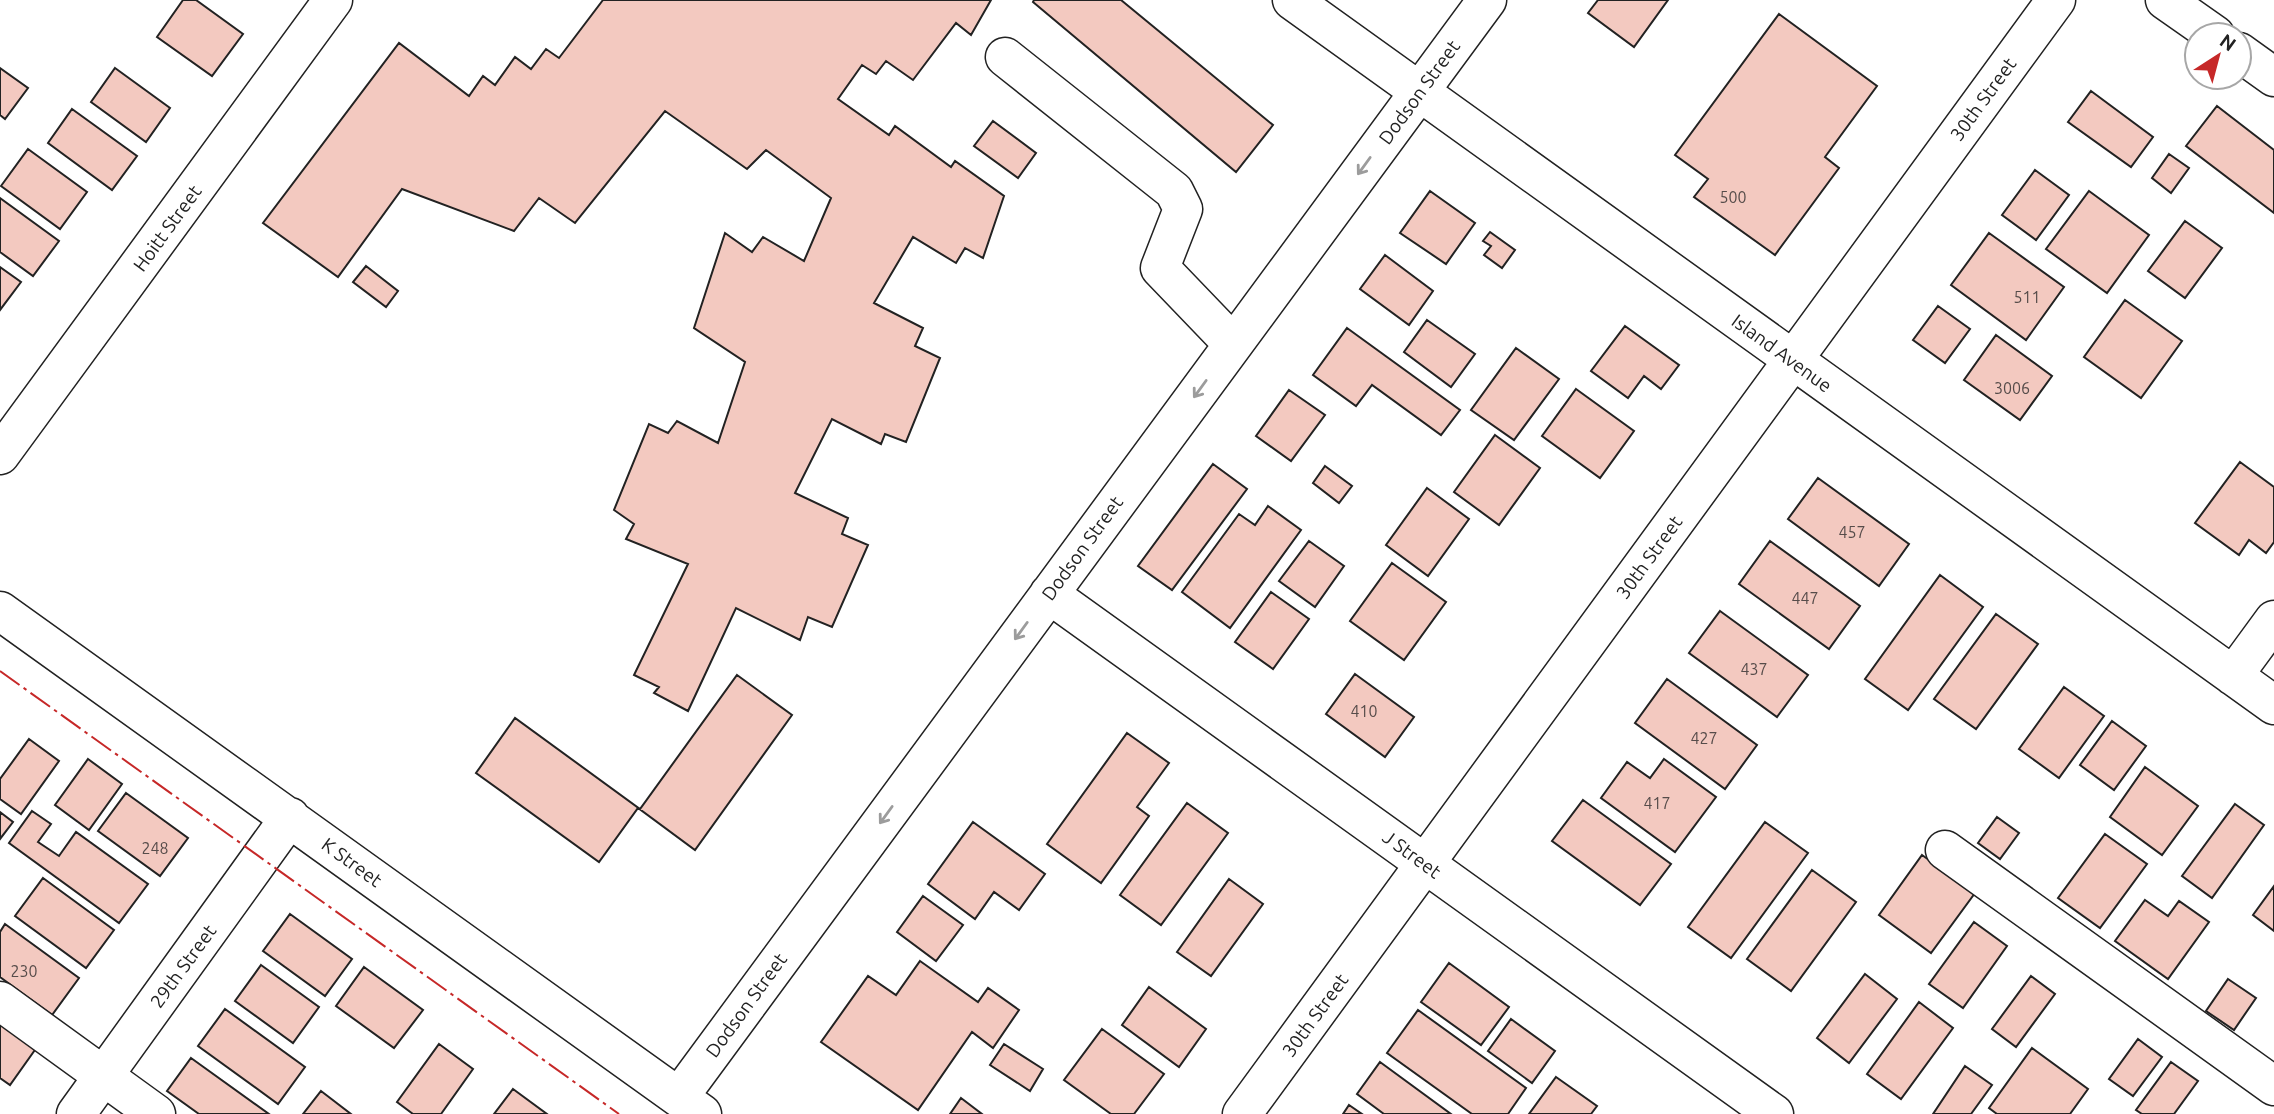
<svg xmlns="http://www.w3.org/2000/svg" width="2274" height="1114" viewBox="0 0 2274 1114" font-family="Ubuntu,sans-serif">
	<rect width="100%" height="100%" fill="#fff"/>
	<path fill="#f3c9c0" stroke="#222" stroke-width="2" d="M183,0H196L243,34L212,76L157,37Z
		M603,0H991L971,35L956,23L913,80L886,61L876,74L862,65L838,99L889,135L895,126L951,167L955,161L1004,196L983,258L965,248L956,263L913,237L874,303L923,328L915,346L940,358L906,442L885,434L881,444L832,419L795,493L848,518L842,534L868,545L832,627L808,617L800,640L736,608L688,711L654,693L659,687L634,675L688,564L626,539L634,524L614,510L649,424L668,433L677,421L718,443L745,362L694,328L725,233L752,252L763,237L804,261L831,198L766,150L747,169L665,111L575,223L539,198L514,231L402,189L338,277L263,223L399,43L469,96L483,76L495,85L515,57L531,69L546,49L559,58Z
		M1034,0H1121L1273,125L1236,172L1033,2Z
		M1598,0H1668L1634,47L1588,13Z
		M1779,14L1877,86L1825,157L1839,168L1775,255L1694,197L1708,179L1675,155Z
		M0,68L28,88L5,119L0,115Z
		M115,68L170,108L146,142L91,102Z
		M2091,91L2153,137L2131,167L2068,122Z
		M2217,106L2274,150V213L2186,146Z
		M72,109L137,156L112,190L48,143Z
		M993,121L1036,153L1018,178L974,146Z
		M28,149L87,192L60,229L1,186Z
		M2169,154L2189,168L2171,193L2152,178Z
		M2035,170L2069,195L2036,240L2002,215Z
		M1430,191L1475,223L1446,264L1400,233Z
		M2089,191L2149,235L2107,293L2046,249Z
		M0,198L59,241L33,276L0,252Z
		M2185,221L2222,248L2185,298L2148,271Z
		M1490,232L1515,250L1502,268L1484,255L1491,246L1483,241Z
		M1989,233L2064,287L2026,340L1951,285Z
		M1385,255L1433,291L1409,325L1360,289Z
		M366,266L398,291L386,307L353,282Z
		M0,267L21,282L0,310Z
		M2125,300L2182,341L2141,398L2084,357Z
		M1938,306L1970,329L1945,363L1913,340Z
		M1427,320L1475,354L1451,387L1404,352Z
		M1625,326L1679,365L1661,389L1644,376L1628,398L1591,371Z
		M1347,328L1460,410L1441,435L1372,385L1356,406L1313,375Z
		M1996,335L2052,376L2020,420L1964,380Z
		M1516,348L1559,379L1514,440L1471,410Z
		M1576,389L1634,431L1600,478L1542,436Z
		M1289,390L1325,415L1291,461L1256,436Z
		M1495,435L1540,468L1499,525L1454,492Z
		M2240,462L2274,487V542L2266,553L2249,540L2239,555L2195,523Z
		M1213,464L1247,489L1172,590L1138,566Z
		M1325,466L1352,486L1339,503L1313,483Z
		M1818,478L1909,544L1879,586L1788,519Z
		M1427,488L1469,519L1428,576L1386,545Z
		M1268,506L1301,530L1230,628L1182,592L1239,514L1255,525Z
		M1309,541L1344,566L1315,607L1279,581Z
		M1770,541L1860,606L1829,649L1739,584Z
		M1392,563L1446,602L1404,660L1350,621Z
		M1940,575L1983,607L1908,710L1865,679Z
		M1271,592L1309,619L1273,669L1235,642Z
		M1720,611L1808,675L1777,717L1689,653Z
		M1996,614L2038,644L1976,729L1934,699Z
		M1355,674L1414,717L1385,757L1326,714Z
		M737,675L792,715L695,850L638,808L599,862L476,773L515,718L640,809Z
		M1667,679L1757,745L1725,789L1635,723Z
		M2064,687L2104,716L2059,778L2019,749Z
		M2112,721L2146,746L2114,790L2080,765Z
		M1127,733L1169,763L1137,807L1149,816L1101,883L1047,844Z
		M29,739L59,761L21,814L0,799V779Z
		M88,759L122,784L89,830L55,805Z
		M1664,759L1716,797L1675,852L1601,798L1627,762L1650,778Z
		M2145,767L2198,806L2162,855L2110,817Z
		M126,793L188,838L160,876L98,831Z
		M1583,800L1671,864L1640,905L1552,841Z
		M1187,803L1228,833L1161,925L1120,895Z
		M2235,804L2264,825L2212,898L2182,876Z
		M32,811L51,824L38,842L59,856L76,832L148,884L119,923L9,843Z
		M0,812L13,822L0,839Z
		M1997,817L2019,833L2000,859L1978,843Z
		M973,822L1045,874L1019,910L994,892L975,919L928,884Z
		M1765,822L1808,853L1731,958L1688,927Z
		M2105,834L2147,864L2100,928L2058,898Z
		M1922,855L1975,893L1931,953L1879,915Z
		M1812,870L1856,902L1791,991L1747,959Z
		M43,878L114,930L86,968L15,916Z
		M1229,879L1263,904L1211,976L1177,952Z
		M2274,886V931L2253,915Z
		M923,896L963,925L936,961L897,932Z
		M2145,900L2168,916L2179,901L2209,922L2168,979L2115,941Z
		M290,914L352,959L325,996L263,951Z
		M1974,922L2007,946L1963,1008L1929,984Z
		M5,924L79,978L52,1015L0,977V932Z
		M920,961L978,1002L988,988L1019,1010L993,1048L972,1032L918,1110L821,1042L868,976L896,995Z
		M1449,963L1509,1007L1481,1045L1421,1002Z
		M261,965L319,1007L293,1043L235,1001Z
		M364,967L423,1010L394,1048L336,1006Z
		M1865,974L1897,999L1849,1063L1817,1038Z
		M2031,976L2055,994L2016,1047L1992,1029Z
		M2228,979L2256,998L2234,1030L2206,1011Z
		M1149,987L1206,1029L1179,1067L1122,1025Z
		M1919,1002L1953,1028L1901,1099L1867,1074Z
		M225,1009L305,1067L278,1104L198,1046Z
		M1418,1010L1526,1088L1508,1114H1472L1387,1053Z
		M1511,1019L1555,1051L1532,1083L1488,1051Z
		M0,1020L37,1047L10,1085L0,1078Z
		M1102,1029L1164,1074L1134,1114H1111L1064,1080Z
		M2138,1039L2162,1057L2133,1096L2109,1079Z
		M439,1044L473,1069L441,1114H413L397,1102Z
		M1004,1044L1043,1069L1030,1091L990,1065Z
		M2032,1048L2088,1089L2070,1114H1997L1989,1108Z
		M191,1058L269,1114H199L167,1091Z
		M1380,1062L1451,1114H1384L1357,1094Z
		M2171,1062L2198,1081L2174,1114H2142L2136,1110Z
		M1965,1066L1992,1085L1971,1114H1933Z
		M1556,1077L1597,1106L1591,1114H1529Z
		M513,1089L547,1114H494Z
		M321,1091L351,1114H303Z
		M961,1098L982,1114H950Z
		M1349,1105L1362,1114H1343Z"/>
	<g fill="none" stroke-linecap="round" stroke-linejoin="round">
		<g stroke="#222" stroke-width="41">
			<path id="minor" d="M1292,0L2274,705
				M2165,0L2215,35
				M2239,52L2274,77
				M1005,57L1174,191L1183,209L1160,268L1233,344
				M0,455L333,0
				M1049,594L1774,1114
				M0,611L702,1114
				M2233,676L2274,620
				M1945,850L2274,1086
				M0,1001L156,1114
				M679,1097L1487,0
				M76,1114L290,817
				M1242,1114L2056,0"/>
		</g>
		<use href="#minor" stroke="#fff" stroke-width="38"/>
		<path stroke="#c62828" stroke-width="2" stroke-dasharray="24 5 3.5 5" stroke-linecap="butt" d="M0,671L619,1114"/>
	</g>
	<defs><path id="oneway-shaft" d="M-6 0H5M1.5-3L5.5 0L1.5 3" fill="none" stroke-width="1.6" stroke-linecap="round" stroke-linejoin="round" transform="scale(1.75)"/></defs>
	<g stroke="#9c9c9c">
		<use href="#oneway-shaft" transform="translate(1364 166) rotate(126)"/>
		<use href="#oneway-shaft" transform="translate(1200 389) rotate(126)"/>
		<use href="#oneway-shaft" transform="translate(1021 631) rotate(126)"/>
		<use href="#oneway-shaft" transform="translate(886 815) rotate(126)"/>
	</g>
	<g text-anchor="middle" stroke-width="5" stroke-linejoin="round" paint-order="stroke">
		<g font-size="16" fill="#564c4a">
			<text x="1733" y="203">500</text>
			<text x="2027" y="303">511</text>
			<text x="2012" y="394">3006</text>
			<text x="1852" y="538">457</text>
			<text x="1805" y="604">447</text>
			<text x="1754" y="675">437</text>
			<text x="1364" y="717">410</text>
			<text x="1704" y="744">427</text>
			<text x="1657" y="809">417</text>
			<text x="155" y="854">248</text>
			<text x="24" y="977">230</text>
		</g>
		<g font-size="19" fill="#222" stroke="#fff">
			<text transform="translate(1419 92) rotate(-54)" y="7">Dodson Street</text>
			<text transform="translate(1983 99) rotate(-54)" y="7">30th Street</text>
			<text transform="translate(167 228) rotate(-54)" y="7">Hoitt Street</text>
			<text transform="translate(1782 353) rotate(36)" y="7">Island Avenue</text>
			<text transform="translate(1082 548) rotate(-54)" y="7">Dodson Street</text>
			<text transform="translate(1649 557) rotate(-54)" y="7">30th Street</text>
			<text transform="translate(1412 854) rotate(36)" y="7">J Street</text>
			<text transform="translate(352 862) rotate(36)" y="7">K Street</text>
			<text transform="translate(183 966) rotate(-54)" y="7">29th Street</text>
			<text transform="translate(746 1005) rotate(-54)" y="7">Dodson Street</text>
			<text transform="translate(1315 1015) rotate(-54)" y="7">30th Street</text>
		</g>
	</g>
	<g transform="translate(2218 56) rotate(36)"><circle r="33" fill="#ffffff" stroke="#a7a7a7" stroke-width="2"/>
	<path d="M0-5L12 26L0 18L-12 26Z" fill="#c62828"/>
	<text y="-10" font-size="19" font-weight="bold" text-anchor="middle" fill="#222222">N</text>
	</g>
</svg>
